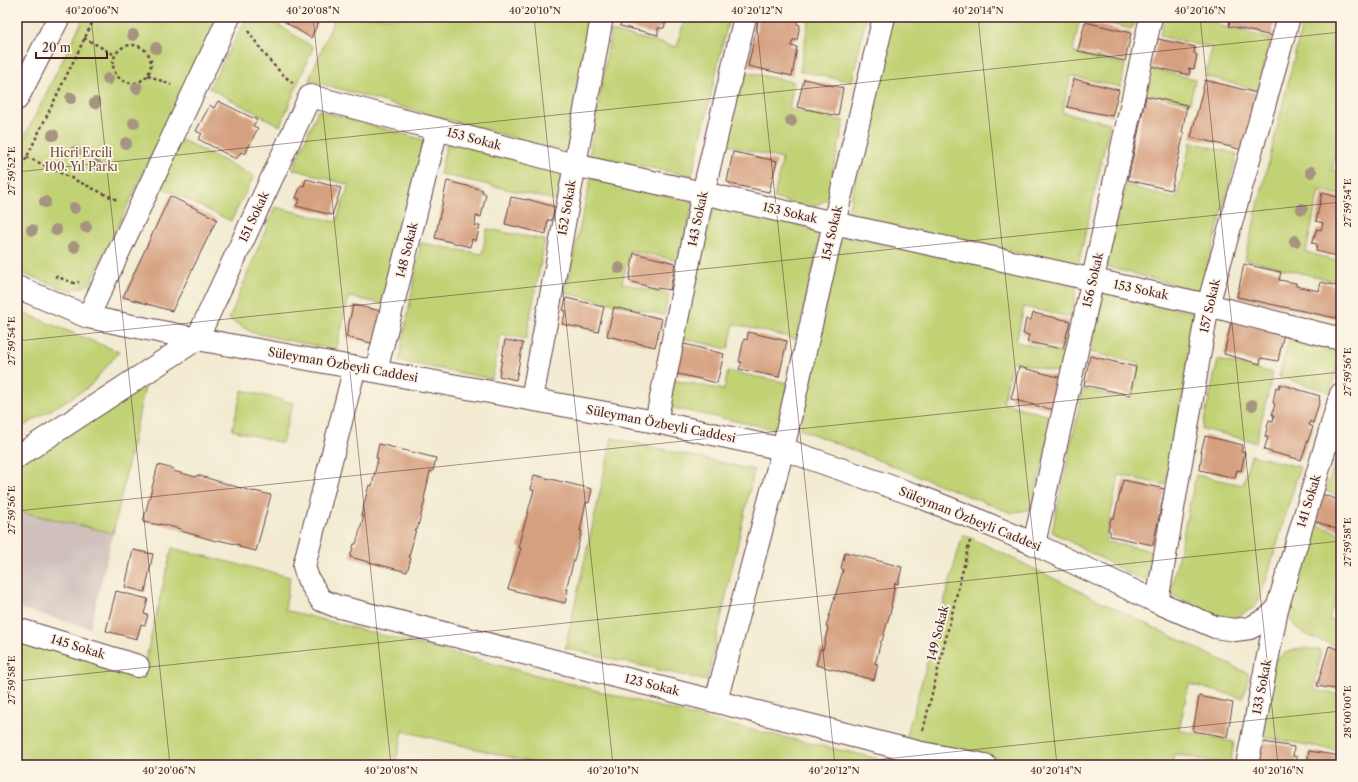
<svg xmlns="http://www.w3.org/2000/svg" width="1358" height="782" viewBox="0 0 1358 782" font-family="'Libre Caslon Text',serif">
	<rect width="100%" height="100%" fill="#fcf5e5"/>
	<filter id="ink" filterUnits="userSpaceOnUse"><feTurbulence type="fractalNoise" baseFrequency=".025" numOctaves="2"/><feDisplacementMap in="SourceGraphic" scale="8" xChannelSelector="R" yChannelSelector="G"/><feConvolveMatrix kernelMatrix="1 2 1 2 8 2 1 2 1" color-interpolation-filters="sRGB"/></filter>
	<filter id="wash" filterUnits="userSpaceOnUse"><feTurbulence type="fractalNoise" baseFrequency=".012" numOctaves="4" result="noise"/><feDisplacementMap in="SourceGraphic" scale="16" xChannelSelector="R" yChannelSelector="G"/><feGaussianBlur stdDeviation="0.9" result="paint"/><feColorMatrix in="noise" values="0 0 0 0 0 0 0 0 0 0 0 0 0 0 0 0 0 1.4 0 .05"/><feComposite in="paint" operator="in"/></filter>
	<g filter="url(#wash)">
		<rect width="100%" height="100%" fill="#f2ebd2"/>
		<path fill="#cfc0bb" d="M17,511L113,533L90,628L17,608Z"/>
		<path fill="#c1d274" stroke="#867850" d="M84,17H218L90,284L70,291L17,271V152Z
			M247,17H266L313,47L280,126L209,88Z
			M335,17H594L567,152L433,116L309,80Z
			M685,17H729L692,176L589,156L611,31L677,47Z
			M809,17H866L852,82L800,71Z
			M892,17H1080L1073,52L1125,64L1121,87L1071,76L1062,112L1110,123L1078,266L847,216Z
			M1081,17H1136L1132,29Z
			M1164,17H1219L1217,25L1271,39L1258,90L1205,76L1212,48L1160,36Z
			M1304,17H1341V133L1332,170L1341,173V195L1319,190L1306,252L1341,262V283L1245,259Z
			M1150,68L1195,79L1190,103L1144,93Z
			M740,71L794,82L789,109L844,121L827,200L809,208L774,198L782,159L727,145Z
			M318,110L424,140L384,304L349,297L336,350L253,333L229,319L275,207L336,222L349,185L293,169Z
			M182,140L254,176L231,221L159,186Z
			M1191,142L1237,154L1201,292L1105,266L1126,185L1176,199Z
			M447,143L566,170L559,201L440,174Z
			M591,178L693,202L680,261L630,250L622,283L669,294L664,315L565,293Z
			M714,205L822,231L796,339L734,324L728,349L681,338Z
			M487,229L545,240L526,339L501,334L492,379L399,361L421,243L482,254Z
			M841,236L1077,284L1071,317L1024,307L1016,342L1064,353L1060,373L1012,361L1003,403L1054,417L1031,509L1011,513L800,429Z
			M1103,292L1199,314L1165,485L1119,475L1105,541L1153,551L1147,580L1138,578L1052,532L1083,389L1131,399L1140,364L1090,352Z
			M17,310L119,352L89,387L17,430Z
			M1290,336L1341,350L1330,392L1279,377Z
			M1218,360L1273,373L1256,442L1202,429Z
			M728,371L788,383L779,430L668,407L674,380L724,390Z
			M148,373L113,533L17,511V464Z
			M242,390L293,403L282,443L232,430Z
			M612,438L754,470L707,681L565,648Z
			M1341,448V497L1325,491Z
			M1251,455L1300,467L1265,584L1255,607L1229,621L1170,594L1196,475L1243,485Z
			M1315,524L1341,534V580L1329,619L1341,623V647C1324,641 1300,637 1291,620C1289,617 1289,613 1289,610Z
			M963,534L1249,674L1243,698L1189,684L1179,730L1234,742L1230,765L1174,754L1172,765H1025L906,738Z
			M172,548L290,577L285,610L726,724L906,765H542L403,731L395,765H17V636L142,674Z
			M1302,648L1321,650L1314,690L1341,695V751L1257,736L1275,660L1287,652Z"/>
		<g id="blocks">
			<path fill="#d5a080" d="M277,17H321L311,38Z
				M622,17H667L664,28H658V35L620,26Z
				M759,17L798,18L797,24L800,25L797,40H793L791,46L797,47L792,76L748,66Z
				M1226,17H1275L1272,36L1229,26L1230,19Z
				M1085,22L1131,33L1125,61L1078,51Z
				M1158,39L1195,47L1194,53L1197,55L1194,69L1189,68L1188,69H1190L1189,75L1151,66Z
				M804,79L843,88L838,116L797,107Z
				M1074,79L1119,90L1112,116L1067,107Z
				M1205,80L1257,93L1243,150L1191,137Z
				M1146,96L1187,105L1182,133H1184L1171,190L1128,180Z
				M218,101L257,120L253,126L258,128L245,154L241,152L236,159L198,139L202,134L196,131L210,105L214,108Z
				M733,152L777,161L769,192L730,184L731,183L727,182Z
				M306,179L341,188L332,215L296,206L300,199L296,198L301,185L304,186Z
				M447,181L483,190L482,192L486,194L481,217L476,216L475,226H480L476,241L472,239L470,247L435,238Z
				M1322,193L1341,198V257L1316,251L1317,244L1312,243L1317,229L1321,230L1323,223L1316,221Z
				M170,196L217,219L172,311L123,297Z
				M511,197L527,200V199L555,207L551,221L548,219L546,234L505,224Z
				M634,253L675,263L670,290L657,288V289L629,281Z
				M1244,264L1281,272L1279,280L1296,283V286L1319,291L1321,282L1341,287V314L1336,318L1237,297Z
				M566,298L604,307L598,332L562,324L566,311L563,310Z
				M353,305L382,311L375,344L346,337Z
				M614,307L662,319L655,347L607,336Z
				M1033,313L1070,321L1063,349L1027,342L1029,335L1023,334L1026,319L1031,320Z
				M1231,322L1284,333L1278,361L1261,358L1260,364L1224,354Z
				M748,332L787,341L779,377L739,369L742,362H739L744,339L747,340Z
				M505,340L523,343L516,380L499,376Z
				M680,343L724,354L717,383L674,373Z
				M1090,356L1136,367L1130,395L1084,385Z
				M1019,367L1062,378L1054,410L1011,399Z
				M1280,384L1320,396L1319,399L1320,400L1313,423L1310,421L1309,425L1313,427L1301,460L1264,450L1268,437H1265L1269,420L1273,421L1274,415H1272L1275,404L1273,403L1276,387L1279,388Z
				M1205,436L1243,445L1241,452H1245L1241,471L1237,470L1235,478L1200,470L1202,451L1201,452Z
				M379,444L436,458L433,471H430L424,499L425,500L417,530L416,529L409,557L411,558L407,572L350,557L354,544H356L364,516H361L369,485L372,486L378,458H376Z
				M158,465L174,469L173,471L196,477L197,475L254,492V491L271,495L256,551L239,547L240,545L218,540L216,541L181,531V529L160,524V525L143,522Z
				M534,475L592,489L589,503L586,502L580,531H582L566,589H568L565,603L508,589L521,548L518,547L534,490H531Z
				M1123,480L1165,489L1153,545L1110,536V531L1108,530L1111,518H1114Z
				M1322,494L1341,501V531L1312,520Z
				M133,550L153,554L145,592L125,587Z
				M845,552L902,567L898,584L895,583L891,606H892L882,641H881L875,664H878L874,680L816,665L820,649L823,650L828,627H826L843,570L841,568Z
				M116,591L148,599L144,614L148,615L145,625L141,624L137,639L106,631Z
				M1329,646L1341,650V690L1317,686Z
				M1199,696L1233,703L1227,737L1193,731Z
				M1257,741L1294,747L1293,756L1297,757L1296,765H1253Z
				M1309,751L1341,756V765H1307Z
				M1187,761L1205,764V765H1187Z"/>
		</g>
	</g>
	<g filter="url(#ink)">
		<use href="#blocks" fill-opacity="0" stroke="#633e44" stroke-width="1"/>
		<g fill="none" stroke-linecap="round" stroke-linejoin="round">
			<g stroke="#633e44" stroke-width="24">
				<path id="minor" d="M17,99L59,17
					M17,287L88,317L197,339L656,422L783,449L918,496L976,519L1034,544L1157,602L1215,627L1235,630L1250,628L1268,618L1277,609
					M88,317L229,17
					M355,367L304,566L308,579L321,600L336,606L917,752L985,765
					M376,371L437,129
					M532,399L602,17
					M656,422L703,193L745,17
					M17,457L197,339L310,96L574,165L703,193L834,223L1208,305L1341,339
					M1034,544L1151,17
					M1157,602L1208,305L1289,17
					M17,629L138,666
					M716,701L783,449L834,223L884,17
					M1247,765L1277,609L1341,394"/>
			</g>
			<path stroke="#633e44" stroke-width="2.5" stroke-dasharray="3 3" stroke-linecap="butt" d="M248,31C261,49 274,69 293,83
				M84,38L115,55
				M113 64a19 19 0 1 1 38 0a19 19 0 1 1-38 0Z
				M148,75L171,85
				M27,157L117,200
				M17,177L95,17
				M17,261L22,263
				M55,276L74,283L79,282
				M923,730L970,541"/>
			<use href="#minor" stroke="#fff" stroke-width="22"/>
		</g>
		<g fill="#a69480">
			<circle cx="133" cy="35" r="6"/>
			<circle cx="156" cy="48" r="6"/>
			<circle cx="108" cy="79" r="6"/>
			<circle cx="137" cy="88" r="6"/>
			<circle cx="71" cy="98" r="6"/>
			<circle cx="95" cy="103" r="6"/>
			<circle cx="791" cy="121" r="6"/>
			<circle cx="134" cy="123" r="6"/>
			<circle cx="53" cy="135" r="6"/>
			<circle cx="126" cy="143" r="6"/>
			<circle cx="75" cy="152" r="6"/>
			<circle cx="96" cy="165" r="6"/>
			<circle cx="1311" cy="172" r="6"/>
			<circle cx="45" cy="202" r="6"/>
			<circle cx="74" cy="208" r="6"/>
			<circle cx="1302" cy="209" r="6"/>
			<circle cx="86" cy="227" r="6"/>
			<circle cx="32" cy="230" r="6"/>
			<circle cx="56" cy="230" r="6"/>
			<circle cx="1295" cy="241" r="6"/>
			<circle cx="74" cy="247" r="6"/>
			<circle cx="619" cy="268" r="6"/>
			<circle cx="1252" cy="405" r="6"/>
		</g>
	</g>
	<path fill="none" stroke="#4a1f2b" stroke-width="1" stroke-opacity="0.45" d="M91,17L170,765M313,17L391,765M534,17L613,765M756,17L835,765M978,17L1057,765M1200,17L1278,765M17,172L1341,32M17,341L1341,202M17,511L1341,372M17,681L1341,541M828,765L1341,711"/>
	<g text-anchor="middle" stroke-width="3.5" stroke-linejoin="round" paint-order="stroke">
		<g font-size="12" fill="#4a1f2b" stroke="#fcf5e5">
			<text transform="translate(474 139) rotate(15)" y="4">153 Sokak</text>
			<text transform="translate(567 208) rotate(-80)" y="4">152 Sokak</text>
			<text transform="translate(790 213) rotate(13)" y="4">153 Sokak</text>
			<text transform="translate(254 217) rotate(-65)" y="4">151 Sokak</text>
			<text transform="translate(698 219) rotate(-78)" y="4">143 Sokak</text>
			<text transform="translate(832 233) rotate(-77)" y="4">154 Sokak</text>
			<text transform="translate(407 250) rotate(-76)" y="4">148 Sokak</text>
			<text transform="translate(1093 280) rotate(-77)" y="4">156 Sokak</text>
			<text transform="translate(1141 290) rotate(12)" y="4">153 Sokak</text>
			<text transform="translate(1210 306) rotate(-77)" y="4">157 Sokak</text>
			<text transform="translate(343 365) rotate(10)" y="4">Süleyman Özbeyli Caddesi</text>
			<text transform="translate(661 424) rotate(11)" y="4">Süleyman Özbeyli Caddesi</text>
			<text transform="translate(1309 501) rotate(-73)" y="4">141 Sokak</text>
			<text transform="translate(970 519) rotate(22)" y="4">Süleyman Özbeyli Caddesi</text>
			<text transform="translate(938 633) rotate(-76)" y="4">149 Sokak</text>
			<text transform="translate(78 647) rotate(17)" y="4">145 Sokak</text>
			<text transform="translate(652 685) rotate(14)" y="4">123 Sokak</text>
			<text transform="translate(1262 687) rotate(-79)" y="4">133 Sokak</text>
		</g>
		<g font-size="12" fill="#684c3d" stroke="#fcf5e5">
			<text x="81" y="157">Hicri Ercili<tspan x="81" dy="14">100. Yıl Parkı</tspan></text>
		</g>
	</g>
	<rect width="1358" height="782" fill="none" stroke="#fcf5e5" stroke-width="44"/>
	<path d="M36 52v6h71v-6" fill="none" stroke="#4a1f2b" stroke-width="2"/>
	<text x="42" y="52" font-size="12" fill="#4a1f2b" stroke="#fcf5e5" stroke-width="3" paint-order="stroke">20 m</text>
	<rect x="22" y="22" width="1314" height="738" fill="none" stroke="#4a1f2b" stroke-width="1.5"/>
	<g font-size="10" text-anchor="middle" fill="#4a1f2b">
		<text x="92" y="14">40°20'06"N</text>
		<text x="313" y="14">40°20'08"N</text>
		<text x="535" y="14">40°20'10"N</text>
		<text x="757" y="14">40°20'12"N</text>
		<text x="978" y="14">40°20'14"N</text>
		<text x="1200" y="14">40°20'16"N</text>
		<text transform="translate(11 171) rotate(-90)" y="4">27°59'52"E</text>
		<text transform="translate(1347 203) rotate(-90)" y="4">27°59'54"E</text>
		<text transform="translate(11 341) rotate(-90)" y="4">27°59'54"E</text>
		<text transform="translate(1347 372) rotate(-90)" y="4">27°59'56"E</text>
		<text transform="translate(11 510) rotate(-90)" y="4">27°59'56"E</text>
		<text transform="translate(1347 542) rotate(-90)" y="4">27°59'58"E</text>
		<text transform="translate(11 680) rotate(-90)" y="4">27°59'58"E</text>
		<text transform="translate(1347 712) rotate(-90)" y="4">28°00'00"E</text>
		<text x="169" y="774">40°20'06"N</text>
		<text x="391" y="774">40°20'08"N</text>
		<text x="613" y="774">40°20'10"N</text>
		<text x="834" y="774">40°20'12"N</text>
		<text x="1056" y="774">40°20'14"N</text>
		<text x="1278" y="774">40°20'16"N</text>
	</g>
</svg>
